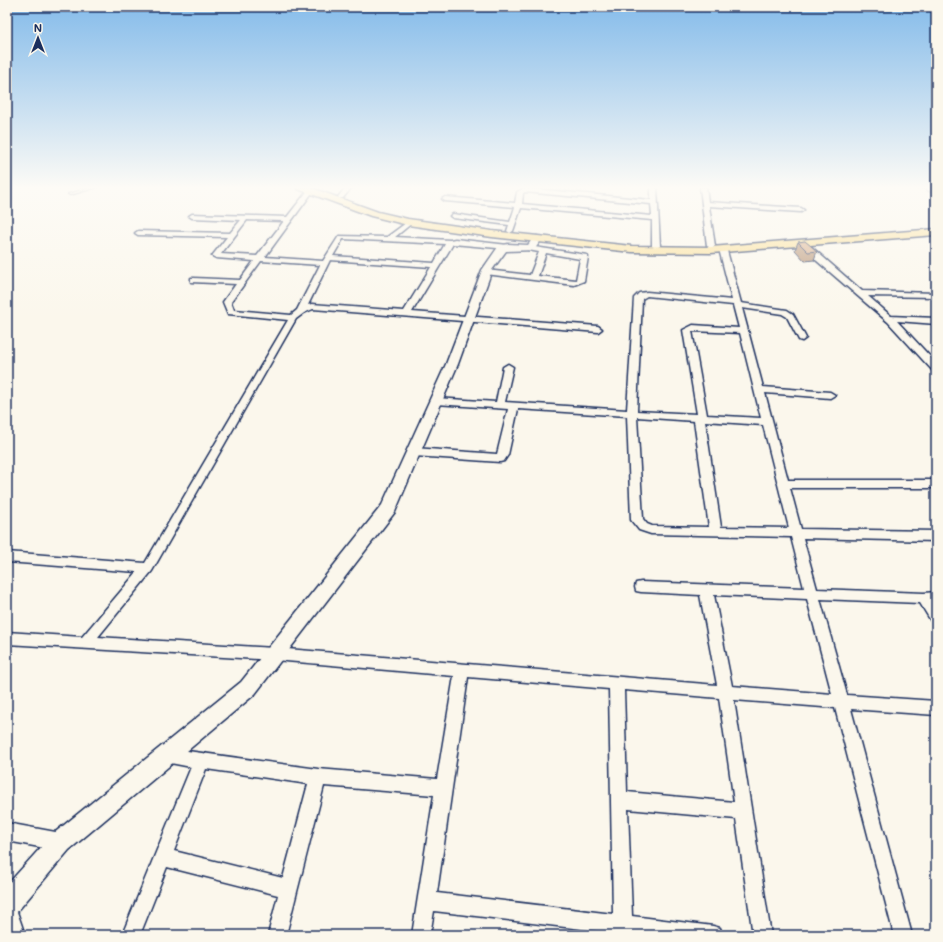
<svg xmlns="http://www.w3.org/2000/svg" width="943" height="942" viewBox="0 0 943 942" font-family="Mali,sans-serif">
	<rect width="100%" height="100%" fill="#fbf7ec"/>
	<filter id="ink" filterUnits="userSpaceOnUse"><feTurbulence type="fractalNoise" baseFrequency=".025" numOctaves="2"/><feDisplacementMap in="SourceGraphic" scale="8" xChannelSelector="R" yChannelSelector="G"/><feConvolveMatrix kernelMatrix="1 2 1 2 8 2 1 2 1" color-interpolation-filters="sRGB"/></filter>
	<g filter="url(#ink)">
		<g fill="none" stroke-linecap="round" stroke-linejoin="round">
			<g stroke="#1b2f5e" stroke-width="2.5">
				<path id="lane" d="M94,187H98L70,195L68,194Z"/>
			</g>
			<g stroke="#1b2f5e" stroke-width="3">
				<path id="street" d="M346,187H352L343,198H339L338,197Z
					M651,187H657L660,246L656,248L652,246V220L521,208L513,231L510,233L507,231L509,225L453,218L450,216L453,214L510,222L515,207L445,201L442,199L445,197L515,203L517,192L524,188L651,200ZM525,192L651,204L652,216L522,204L523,193Z
					M700,187H706L708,202L801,208L804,210L801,212L709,206L715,246L711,248L707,246Z
					M309,189L314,190L265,257L323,261L339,236L387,237L410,220L413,222L412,223L395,237L450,240L455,239L508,245L512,247L508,249L453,244L412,312L598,326L602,329L598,332L313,309L304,313L296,319L152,571L98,637L275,648L717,685L700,595L641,592L636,591L635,587L636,583L641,582L804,588L791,537L651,534L639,530L631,520L627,416L518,409L508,455L504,461L500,462L414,456L410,455L409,452L410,449L414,448L497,454L508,409L436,404L431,401L436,398L496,402L503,367L508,364L513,367L505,402L627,410L634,298L639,293L647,292L732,300L719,249L723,247H726L741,303L787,310L793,314L806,338L802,341L799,340L787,317L782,314L742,308L763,387L830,392L835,395L830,398L765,393L788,480H936V488H790L801,529L936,531V541L803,538L817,589L924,593L936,592V602L934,603L936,606V623L931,621L920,603L820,599L847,695L936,701V715L851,709L912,935H894L835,708L734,700L771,935H753L736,819L628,809L632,916L713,926L720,928L722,935L623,934L434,911L430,935H412L434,795L324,786L286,935H268L278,895L167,867L140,935H122L191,767L160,761L158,756L160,751L166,748L318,769L437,779L454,676L275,660L7,644V632L82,637L137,572L7,562V552L145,563L288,320L228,314L223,302L236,284L191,282V278H194L240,280L254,261L216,258L212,256L227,237L138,235L135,233L138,231L230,233L241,220L192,218L189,216L192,214L287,217ZM247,220L284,221L257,256L221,254ZM343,239L445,244L434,263L333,256ZM330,260L431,267L404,311L312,304L308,305ZM261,261L320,265L297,310L291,315L234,310L231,302ZM647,296L733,305L739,328L693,325L683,330L697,414L637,411L642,299ZM692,331L740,333L761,418L707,415ZM637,417L694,421L709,527L652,526L647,524L643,519ZM705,421L763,425L789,528L721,527ZM714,595L807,599L832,694L732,686ZM468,677L609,689L613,914L437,893ZM624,690L719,698L734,802L627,792ZM206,769L308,784L283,878L174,851Z
					M802,244H808L862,291L936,293V297L868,296L891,316L936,318V324L897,321L936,363V372L933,371L888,322L802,248Z
					M528,246L587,255L588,257L584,281L574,285L486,274L482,272L486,270L530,275L539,252L528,250ZM546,253L580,259L576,280L538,276Z
					M7,823L61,833L67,836L70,842L67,848L61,851L7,841Z
					M7,897L13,900L25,935H7Z"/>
			</g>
			<g stroke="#1b2f5e" stroke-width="3">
				<path id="secondary" d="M923,187H932L936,189V195Z
					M537,236L542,239L534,250L506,251L492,270L458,364L395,512L255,694L69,850L16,913L7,916V885L53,834L241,682L382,505L446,364L482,270L498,247L508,244L528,245L534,237Z"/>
			</g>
			<g stroke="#1b2f5e" stroke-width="3">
				<path id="primary" d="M297,187H309L378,212L408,219L492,231L632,246L711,247L936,229V235L711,253L632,252L492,237L408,225L371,216L298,189Z"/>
			</g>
			<use href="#lane" fill="#fbf7ec" fill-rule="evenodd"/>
			<use href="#street" fill="#fbf7ec" fill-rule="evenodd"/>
			<use href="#secondary" fill="#fbf7ec" fill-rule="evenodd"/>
			<use href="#primary" fill="#fadf96" fill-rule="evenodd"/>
		</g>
		<path fill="#b69273" stroke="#1b2f5e" d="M798,242L817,251L814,260L805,261L795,250Z"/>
		<path fill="#d4aa86" stroke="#1b2f5e" d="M805,241L817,251L808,252L798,242Z"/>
	</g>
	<linearGradient id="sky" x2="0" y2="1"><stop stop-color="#84bbea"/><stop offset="0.59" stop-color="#fdfbf6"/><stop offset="1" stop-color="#fdfbf6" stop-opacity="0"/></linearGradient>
	<rect width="943" height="318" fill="url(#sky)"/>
	<rect width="943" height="942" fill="none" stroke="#fbf7ec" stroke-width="24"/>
	<rect x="12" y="12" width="919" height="918" fill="none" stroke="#1b2f5e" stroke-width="1.5" filter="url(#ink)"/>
	<g transform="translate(38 38)" stroke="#fbf7ec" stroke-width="3" paint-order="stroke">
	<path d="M0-3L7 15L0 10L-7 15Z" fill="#1b2f5e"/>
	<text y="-6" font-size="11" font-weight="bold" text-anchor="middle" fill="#1b2f5e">N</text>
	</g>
</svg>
